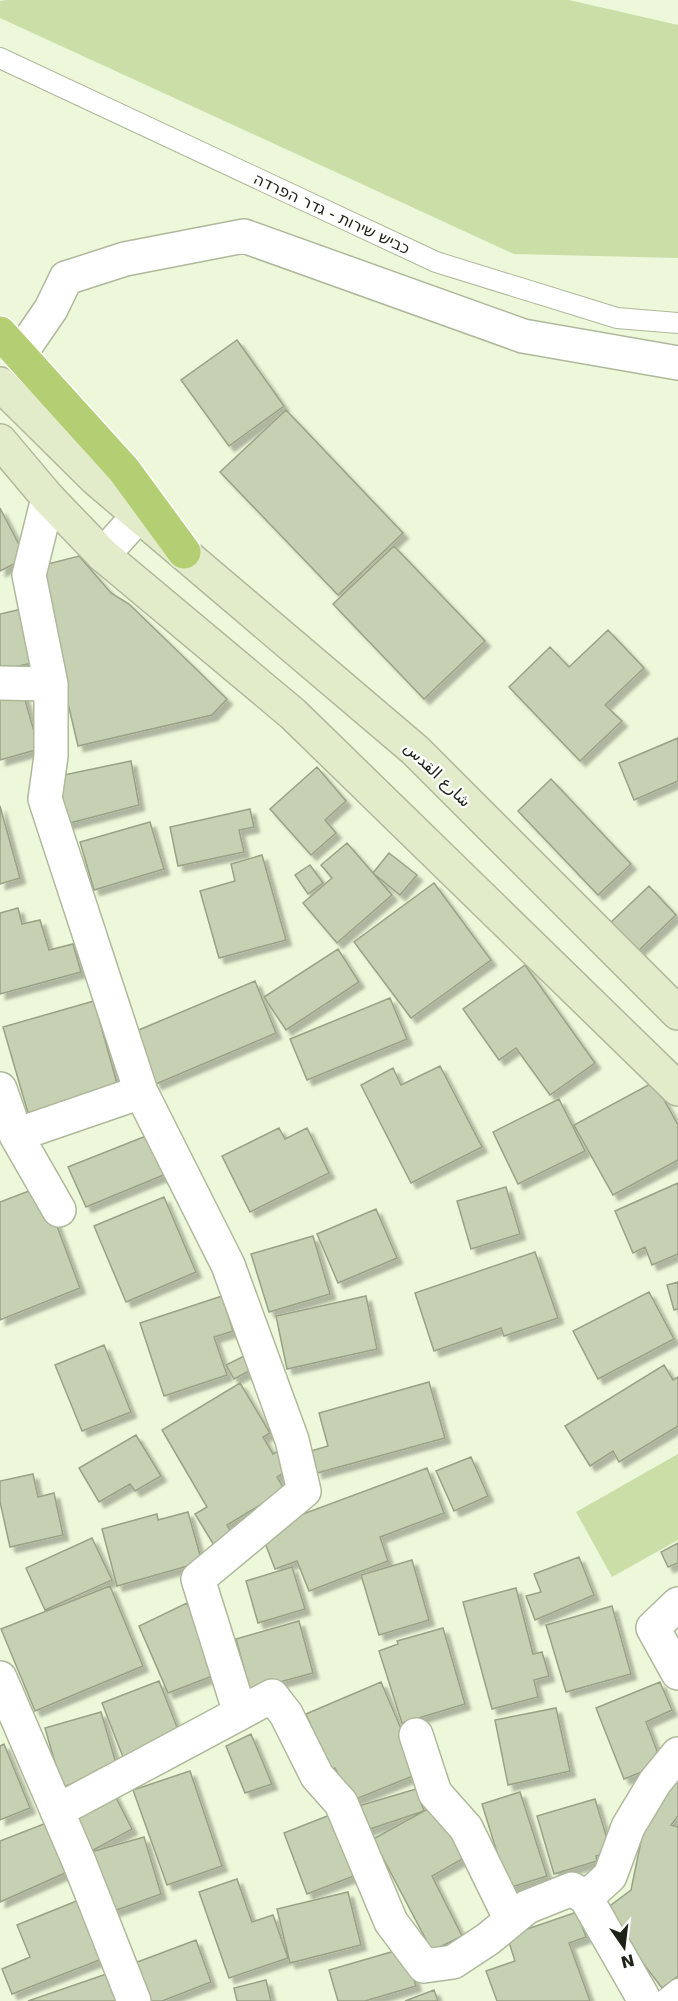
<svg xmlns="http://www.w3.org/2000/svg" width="678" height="2001" viewBox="0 0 678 2001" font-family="'DejaVu Sans','Noto Naskh Arabic','Noto Sans Hebrew',sans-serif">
	<defs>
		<filter id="shadow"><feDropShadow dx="5.5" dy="5.5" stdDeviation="1.5" flood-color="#0004"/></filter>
	</defs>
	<rect width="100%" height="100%" fill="#edf8da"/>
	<path fill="#ccdea7" d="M6,0H569L678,25V258L514,254L0,18V1Z
		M678,1454V1540L612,1577L576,1512Z"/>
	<path fill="#c6d0b3" stroke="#99a286" stroke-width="1.5" filter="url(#shadow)" d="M237,340L284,406L229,446L181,380Z
		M286,410L403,533L338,595L220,472Z
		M0,508L26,558L0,571Z
		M394,546L485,641L424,699L333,604Z
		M79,556L111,593L129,604L227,699L212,715L78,746L36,567Z
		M26,608L37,662L0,670V614Z
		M608,630L644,668L605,705L622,721L580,761L509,687L550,647L569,667Z
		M21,686L39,749L0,760V692Z
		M678,738V781L634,800L619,763Z
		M131,761L139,805L66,824L54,777Z
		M317,767L346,801L325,820L336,833L311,855L270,809Z
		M551,779L631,864L598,895L518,811Z
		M0,806L20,878L0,884Z
		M250,809L254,827L239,830L244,852L178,866L170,827Z
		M150,822L164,869L94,890L80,842Z
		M347,843L392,895L337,943L303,903L332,878L321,865Z
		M389,853L417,875L400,895L373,873Z
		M262,855L286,940L219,958L200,891L235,881L231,864Z
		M310,865L323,883L308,894L295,875Z
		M434,883L491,960L411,1018L354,942Z
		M649,886L676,915L636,953L609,924Z
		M18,908L22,924L40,920L49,950L73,944L81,972L0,994V913Z
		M338,949L359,982L286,1030L264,997Z
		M525,965L595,1063L550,1095L516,1048L499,1060L463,1009Z
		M255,981L276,1033L156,1084L134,1032Z
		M390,998L407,1039L307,1080L290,1039Z
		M94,1001L118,1087L28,1113L3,1027Z
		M440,1066L482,1147L411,1183L361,1085L393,1068L401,1085Z
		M654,1082L678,1125V1160L613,1195L574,1125Z
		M559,1099L585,1151L518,1184L493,1132Z
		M279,1128L285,1139L307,1128L329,1173L250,1212L222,1156Z
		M151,1134L166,1174L86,1207L68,1167Z
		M678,1183V1254L652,1265L645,1247L633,1253L615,1211Z
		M42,1186L80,1288L0,1320V1202Z
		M506,1187L520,1234L471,1249L457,1201Z
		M164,1197L196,1272L126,1302L94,1226Z
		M376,1209L397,1258L338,1283L317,1234Z
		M313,1236L330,1294L269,1312L251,1254Z
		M535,1252L558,1318L504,1336L501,1328L434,1351L415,1293Z
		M678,1282V1309L674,1310L667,1285Z
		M649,1292L674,1339L598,1379L573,1331Z
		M222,1296L233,1331L214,1337L227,1375L164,1396L140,1323Z
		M366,1296L377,1349L287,1369L276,1316Z
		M104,1345L131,1412L82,1431L55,1365Z
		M250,1353L257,1367L234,1379L226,1365Z
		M664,1365L673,1380L678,1377V1426L619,1462L613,1451L590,1466L565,1426Z
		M429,1382L445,1438L317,1473L311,1451L328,1446L319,1413Z
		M240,1383L270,1433L263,1437L273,1454L283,1448L294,1467L277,1477L285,1490L227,1525L236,1540L217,1550L195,1514L207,1507L162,1430Z
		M136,1435L161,1476L135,1491L130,1484L99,1502L79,1468Z
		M471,1457L488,1496L454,1511L436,1471Z
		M427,1468L444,1513L380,1537L388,1561L309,1591L297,1561L275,1569L260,1530Z
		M33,1474L38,1497L54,1493L63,1535L10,1547L0,1502V1481Z
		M188,1512L202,1562L117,1586L102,1529L157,1514L158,1520Z
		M92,1538L112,1580L45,1610L26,1568Z
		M678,1543V1563L668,1567L661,1552Z
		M579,1557L594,1595L535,1620L526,1596L541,1592L534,1574Z
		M412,1560L429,1620L379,1635L361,1575Z
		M292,1567L305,1609L258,1623L246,1581Z
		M110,1586L143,1666L35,1711L1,1629Z
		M516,1588L533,1654L542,1652L549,1676L534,1680L538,1697L492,1709L463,1602Z
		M187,1603L201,1636L223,1672L168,1693L139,1626Z
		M612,1606L631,1674L566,1692L546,1625Z
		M299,1621L313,1673L250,1690L236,1639Z
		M443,1628L465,1704L402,1723L379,1651L398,1644L397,1641Z
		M159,1681L182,1740L125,1762L102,1703Z
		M381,1682L420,1773L351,1801L335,1768L331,1772L306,1714Z
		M660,1682L672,1710L646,1722L662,1764L624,1779L596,1708Z
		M556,1708L570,1771L508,1785L495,1720Z
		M101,1712L118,1770L62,1787L45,1728Z
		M251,1734L272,1784L245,1793L226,1746Z
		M4,1744L30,1808L0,1820V1746Z
		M678,1767V1816L671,1825L678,1827V1976L662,1988L603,1911L631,1890L649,1802Z
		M190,1771L222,1866L167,1885L133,1790Z
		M416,1789L424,1811L364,1831L355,1807Z
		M112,1790L132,1829L86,1854L66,1815Z
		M520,1792L547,1876L508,1888L482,1804Z
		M595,1799L611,1852L596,1856L597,1861L554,1874L537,1816Z
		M435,1805L464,1858L432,1876L462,1936L432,1951L373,1839Z
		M340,1811L364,1872L307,1894L284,1833Z
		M54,1820L74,1869L0,1902V1841Z
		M144,1837L161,1894L111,1912L91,1852Z
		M237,1879L252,1922L273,1915L288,1958L229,1978L199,1892Z
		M348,1892L361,1945L290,1963L277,1909Z
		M79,1900L102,1959L12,1994L2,1969L30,1957L17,1925Z
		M577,1912L586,1937L569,1943L590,2001H497L486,1971L515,1961L507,1936Z
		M196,1940L211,1982L162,2001H146L132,1964Z
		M405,1948L416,1986L365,2001H338L329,1970Z
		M118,1970L127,2001H28Z
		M266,1980L271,2001H237L234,1988Z
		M434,1990L438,2001H405Z"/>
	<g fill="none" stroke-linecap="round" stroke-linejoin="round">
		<g stroke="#aeb89b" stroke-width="22">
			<path id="service" d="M0,58L436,262L617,318L678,323
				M663,2001L678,1989"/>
		</g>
		<g stroke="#aeb89b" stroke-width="36">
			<path id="minor" d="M20,354L51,309L66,278L125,259L244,236L523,336L678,363
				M48,498L29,575L51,684V756L45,799L141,1092L228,1265L292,1440L304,1491L198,1579L240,1713
				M103,555L139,515
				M0,683L51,684
				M0,1089L16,1135L59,1210
				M16,1135L141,1092
				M678,1604L653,1628L678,1673
				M0,1678L80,1864L134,2001
				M416,1735L435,1793L466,1828L511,1920
				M57,1811L272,1696L286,1714L317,1776L341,1803L391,1922L424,1966L453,1962L488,1939L527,1907L572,1889L586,1898
				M645,2001L586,1898L610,1876L628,1827L655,1782L678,1754"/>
		</g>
		<g stroke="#aeb89b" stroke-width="36">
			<path id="secondary" d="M0,384L96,479L415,750L678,1013
				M0,441L48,498L103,555L293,714L678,1089"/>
		</g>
		<g stroke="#fff" stroke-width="36">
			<path id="trunk" d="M0,333L124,470L184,552"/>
		</g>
		<use href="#service" stroke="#fff" stroke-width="20"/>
		<use href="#minor" stroke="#fff" stroke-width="33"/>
		<use href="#secondary" stroke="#e3ecca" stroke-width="33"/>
		<use href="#trunk" stroke="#b4ce73" stroke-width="33"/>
	</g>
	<g text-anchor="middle" stroke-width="4.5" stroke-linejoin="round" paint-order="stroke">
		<g font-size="16" fill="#1d2116" stroke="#fff">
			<text transform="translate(332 213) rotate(25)" y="6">כביש שירות - גדר הפרדה</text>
			<text transform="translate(438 774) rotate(44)" y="6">شارع القدس</text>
		</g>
	</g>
	<g transform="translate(624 1947) rotate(166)" stroke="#ffffff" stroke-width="4.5" paint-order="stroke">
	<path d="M0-4.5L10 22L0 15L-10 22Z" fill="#1d2116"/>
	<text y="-9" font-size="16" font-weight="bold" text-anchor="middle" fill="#1d2116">N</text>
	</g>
</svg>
